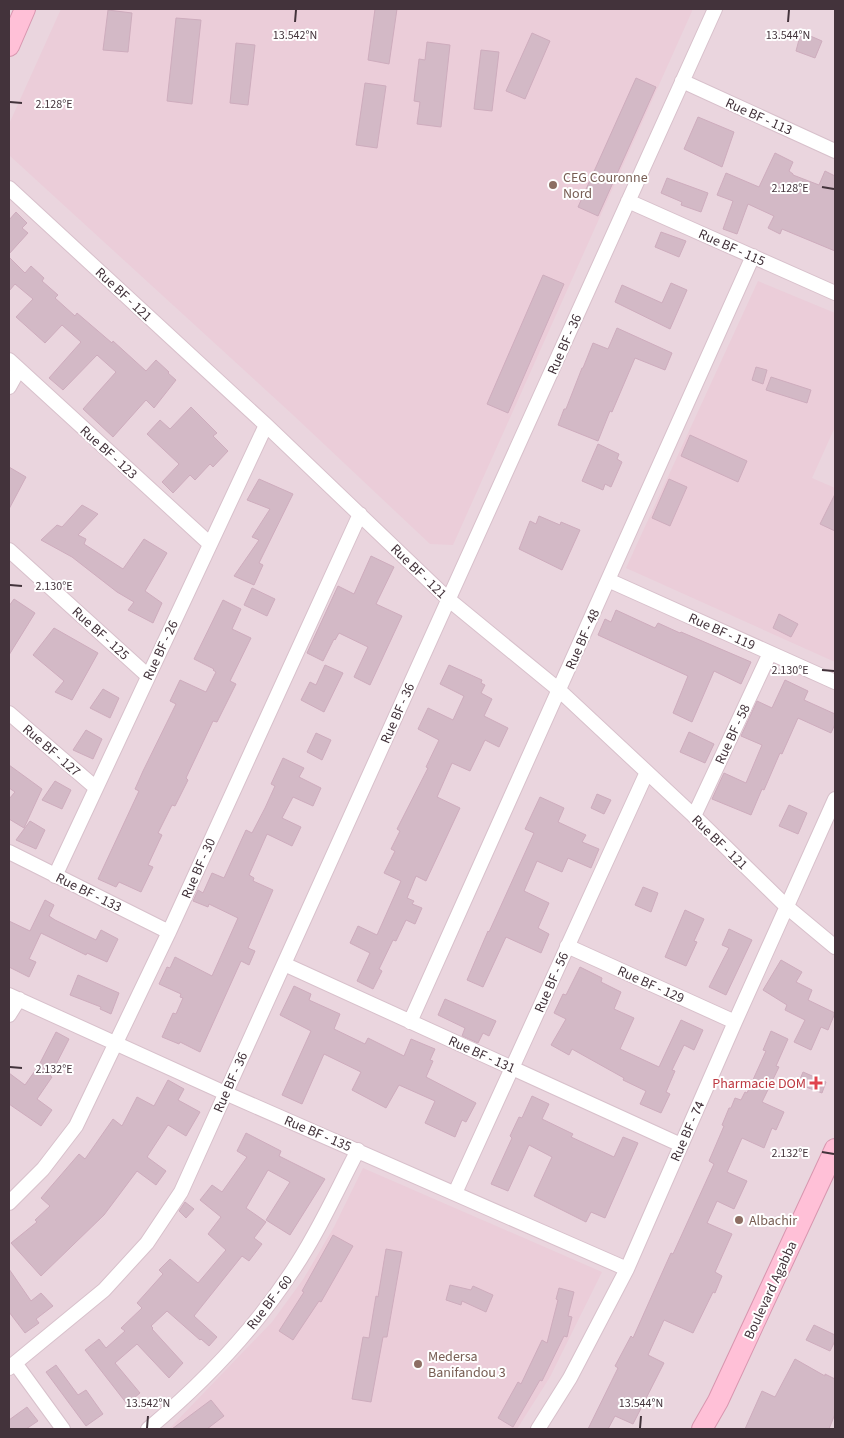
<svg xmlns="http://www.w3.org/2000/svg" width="844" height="1438" viewBox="0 0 844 1438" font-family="'Source Sans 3',sans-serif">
	<rect width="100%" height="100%" fill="#f2e3e9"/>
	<path fill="#ead5de" d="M9,9H835V1429H9Z"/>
	<path fill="#ebcdd9" d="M61,9H693L453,545L430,544L292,414L9,155V124Z
		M758,281L835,313V427L812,478L835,488V662L626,568Z
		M363,1168L602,1272L550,1377L517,1429H169L272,1322L304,1278L334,1227Z"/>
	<path fill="#d3b9c6" stroke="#ceacbd" d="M375,9H397L389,64L368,60Z
		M108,10L132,13L128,52L103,50Z
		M176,18L201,20L192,104L167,101Z
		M801,32L822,41L815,58L796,51Z
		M532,33L550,41L525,99L506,91Z
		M427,42L450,45L441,127L417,124L420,102L414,101L419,59L425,60Z
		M236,43L255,45L248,105L230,103Z
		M481,50L499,52L492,111L474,109Z
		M636,78L656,87L598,216L578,207Z
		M365,83L386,86L377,148L356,145Z
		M698,117L734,132L722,167L684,149Z
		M775,153L793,162L789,171L793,174V175L819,185L825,171L835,176V251L782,229L780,234L768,228L774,216L748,204L737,234L723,229L733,201L717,195L726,173L759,187Z
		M667,178L708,193L701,212L681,205L682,202L661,193Z
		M16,212L27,223L22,228L28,233L9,254V220Z
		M661,232L686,241L679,257L655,247Z
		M9,257L25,273L31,266L44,278L42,281L58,295L55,298L75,316L77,313L112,343L113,341L146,371L156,360L169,372L168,373L176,380L154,408L146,400L113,437L83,409L116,372L97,355L63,390L49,378L81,342L62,325L45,343L16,317L33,299L15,284L9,291Z
		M543,275L564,284L508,413L487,404Z
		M671,283L687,290L670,329L615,302L622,285L662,303Z
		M617,328L672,353L665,370L635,358L612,412L610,411L598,441L558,425L564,409H566L582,368H583L593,343L608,349Z
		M756,367L767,370L763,384L752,380Z
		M771,377L811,390L807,403L766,390Z
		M191,407L217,433L213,436L228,451L213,467L210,464L195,480L190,475L173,493L162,482L179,464L147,434L160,420L170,429Z
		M690,435L747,461L738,482L681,456Z
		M598,444L619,454L617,459L622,462L611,487L605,484L603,490L582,481Z
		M9,467L26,477L9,509Z
		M259,479L293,494L259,563L263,565L254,585L234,576L259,540L252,537L270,509L247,500Z
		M669,479L687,487L670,526L652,518Z
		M835,494V531L820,524Z
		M82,505L98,514L78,535L86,539L84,544L123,569L144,539L167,553L145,591L162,603L153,623L128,610L134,602L117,592L72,557L41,540L57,525L62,527Z
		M539,516L560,525L561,522L580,530L562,570L519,549L530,521L536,524Z
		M371,556L394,567L376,604L402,616L370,685L354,677L368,647L339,633L335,640L334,639L323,661L307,653L338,586L354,594Z
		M252,588L275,599L267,616L244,605Z
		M14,599L35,613L9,655V606Z
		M223,600L241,609L232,629L251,638L230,681L236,684L217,722L213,721L186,778L188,780L175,806L172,805L158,833L162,835L148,865L153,867L141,892L119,882L116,887L98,879L139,791L135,789L143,771L176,704L170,701L180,680L206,692L216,672L213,670L214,669L194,659Z
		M616,610L655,628L658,623L680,633L681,632L751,662L741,684L714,671L692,722L673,713L688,676L598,635L605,619L611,622Z
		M779,614L798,624L791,637L773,628Z
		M54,628L98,653L72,700L55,692L64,681L33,655Z
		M325,665L343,673L324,712L301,700L310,682L316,685Z
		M449,665L482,680L481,683L485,685L481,693L492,699L484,716L508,728L499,747L485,740L470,771L452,763L437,797L460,808L426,881L416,876L407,898L414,901L412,904L422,908L415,924L406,920L396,941L393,940L379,969L382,971L373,989L357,981L370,953L350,943L358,926L377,935L401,881L384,873L395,851L391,849L400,831L397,829L428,768L426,767L439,740L418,729L428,708L453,720L464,696L440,684Z
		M785,680L808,691L804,700L835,714V724L831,733L798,718L782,754L780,753L764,790L762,789L751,815L712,799L724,773L746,783L762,745L741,736L757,701L772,708Z
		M103,689L119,698L110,718L90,708Z
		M86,730L102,739L93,759L73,750Z
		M689,732L714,744L705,763L680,752Z
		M316,733L331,740L322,760L307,752Z
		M283,758L304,768L299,777L321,788L313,806L293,797L282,818L301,827L292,846L267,834L249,875L254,878L253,881L273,890L248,948L255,951L249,965L241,961L200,1052L180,1042L179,1044L162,1037L173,1013L176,1014L183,998L180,997L181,994L159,984L167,967L170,968L175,957L212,976L238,918L209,904L208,907L193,901L198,890L203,893L212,873L224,878L246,830L252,833L265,808L275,786L271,784Z
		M9,765L42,789L24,828L9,819V799L15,792L9,788Z
		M55,781L71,790L62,809L42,800Z
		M597,794L611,800L604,814L591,808Z
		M540,797L564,808L558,822L586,835L582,842L599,849L591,868L568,858L562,872L537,861L524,891L549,903L538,928L549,934L541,953L506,937L483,987L467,980L488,931L489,932L534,833L525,829Z
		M789,805L807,813L798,834L779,826Z
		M30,821L45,830L36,849L16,840Z
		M643,887L658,893L651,912L635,905Z
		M45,900L54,905L49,916L55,920L96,940L101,930L118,939L107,962L87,953L86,955L41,933L29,959L36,962L29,977L9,967V921L30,931Z
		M685,910L704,919L694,941L697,942L686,966L665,957Z
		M729,929L752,940L726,995L709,987L729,948L722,945Z
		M781,960L802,972L796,982L812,990L808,1000L835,1013L828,1030L821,1027L811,1050L794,1042L805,1020L785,1010L787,1005L763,990Z
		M580,967L602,978L601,982L621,992L614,1009L634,1018L620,1049L659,1067L681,1020L703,1030L694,1050L684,1045L672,1070L675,1071L666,1092L670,1094L661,1113L640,1104L646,1091L623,1080L624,1078L572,1049L569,1055L551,1045L566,1019L554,1013L563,994L566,995Z
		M78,975L119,993L111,1014L100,1009L101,1007L70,995Z
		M294,986L311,994L309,1000L340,1014L334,1029L365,1044L368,1038L404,1056L411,1039L435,1049L430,1060L433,1061L426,1077L476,1103L466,1122L462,1120L455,1137L425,1123L435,1101L399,1085L386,1108L352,1090L361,1072L324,1054L302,1104L282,1095L311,1031L280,1015Z
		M445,999L496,1021L489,1036L483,1033L478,1043L462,1036L465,1028L438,1015Z
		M771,1031L788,1039L776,1066L779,1067L762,1102L784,1112L776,1130L772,1128L764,1148L742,1138L727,1172L747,1181L734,1209L717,1201L707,1223L732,1234L715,1272L722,1276L715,1293L713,1292L693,1333L664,1320L648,1355L664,1363L633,1424L615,1416L608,1429H588L618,1368L615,1366L631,1336L633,1338L662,1273L671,1253L673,1254L714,1164L709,1161L724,1126L722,1125L729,1108H731L735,1098L741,1100L745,1092L747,1093L766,1051L763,1050Z
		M56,1032L69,1039L50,1076L52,1077L37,1099L52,1110L41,1126L9,1104V1073L25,1085L39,1065Z
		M803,1072L826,1082L822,1093L798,1084Z
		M168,1080L184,1089L178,1100L200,1112L186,1136L168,1125L147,1157L166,1171L156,1185L137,1171L104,1215L41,1276L11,1243L37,1222L35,1220L50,1206L41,1198L79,1154L85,1159L113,1119L122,1126L137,1097L154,1106Z
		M532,1096L549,1104L542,1119L573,1134L571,1137L614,1157L623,1137L638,1143L605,1218L591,1212L586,1222L534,1196L552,1157L529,1145L508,1191L491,1184L512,1138L510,1136L519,1117L522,1118Z
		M246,1133L281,1151L279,1156L325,1179L290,1235L266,1220L290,1182L268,1170L246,1208L266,1222L254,1238L262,1244L249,1261L242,1256L194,1316L217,1337L209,1346L201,1339L200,1340L167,1311L151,1326L153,1328L152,1329L183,1363L169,1378L137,1344L115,1363L140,1393L127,1404L85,1350L99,1339L106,1348L125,1331L121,1328L142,1308L137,1303L163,1274L159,1270L170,1259L198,1283L226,1250L208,1234L221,1217L200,1200L212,1185L222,1192L247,1157L237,1151Z
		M185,1202L194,1209L186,1218L179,1211Z
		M333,1235L353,1246L321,1302L319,1301L293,1340L279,1331L304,1292L302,1291Z
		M386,1249L402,1252L387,1337H383L371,1402L352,1399L363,1337L369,1338L376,1296L378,1297Z
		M9,1269L31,1301L41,1293L53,1306L36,1319L39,1323L25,1333L9,1312Z
		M450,1285L471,1290L473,1286L493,1295L486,1312L462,1301L461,1305L446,1300Z
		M559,1288L574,1292L568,1316L572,1317L567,1337L564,1336L542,1381L540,1380L513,1427L498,1418L518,1382L521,1384L542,1340L547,1343L558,1300L556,1299Z
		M814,1325L835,1335V1341L830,1351L806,1340Z
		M795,1359L825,1376V1374L835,1379V1414L829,1429H745L762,1391L775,1397Z
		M56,1365L78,1395L86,1390L103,1414L86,1426L46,1372Z
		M211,1400L224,1416L207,1429H172Z
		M27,1407L38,1421L26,1429H9V1420Z"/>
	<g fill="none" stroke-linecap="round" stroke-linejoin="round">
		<g stroke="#d8c0cb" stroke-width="16">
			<path id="street" d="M682,81L835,151
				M9,188L266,425L448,599L559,690L694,816L787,907L835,947
				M628,201L835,293
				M9,360L210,544
				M9,387L19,369
				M9,550L148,676
				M608,580L835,682
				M9,713L96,788
				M694,816L770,653
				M9,852L169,932
				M55,876L266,425
				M567,946L735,1022
				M284,964L681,1145
				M9,995L225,1093L627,1269
				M9,1015L19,999
				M410,1022L753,256
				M455,1193L647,772
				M9,1203L43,1169L76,1126L169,932L360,514
				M15,1363L63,1429
				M9,1368L104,1290L147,1243L181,1192L715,9
				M148,1429C203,1383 254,1330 293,1270C318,1233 337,1190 358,1150
				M538,1429L570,1378L627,1269L735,1022L835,799"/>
		</g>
		<g stroke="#d896af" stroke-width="22">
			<path id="secondary" d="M9,46L25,9
				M702,1429L718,1401L835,1149"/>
		</g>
		<use href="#street" stroke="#fff" stroke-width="14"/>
		<use href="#secondary" stroke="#ffc0d7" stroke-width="20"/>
	</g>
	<path fill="none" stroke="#43333b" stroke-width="2" d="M295,22L296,10M788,22L789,10M10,102L22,103M822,187L834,189M10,585L22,586M822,670L834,671M10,1067L22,1068M822,1152L834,1154M147,1428L148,1416M640,1428L641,1416"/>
	<g fill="#8d6e63" stroke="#fff" stroke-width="2">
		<circle cx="553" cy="185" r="5"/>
		<circle cx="739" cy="1220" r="5"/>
		<circle cx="418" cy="1364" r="5"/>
	</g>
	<path fill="#e0444e" stroke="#fff" stroke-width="2" d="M813.5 1075.5h5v5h5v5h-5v5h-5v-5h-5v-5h5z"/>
	<g text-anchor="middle" stroke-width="4" stroke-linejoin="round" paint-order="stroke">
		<g font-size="14" fill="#43333b" stroke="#fff">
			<text transform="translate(759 116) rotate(24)" y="5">Rue BF - 113</text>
			<text transform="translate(732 247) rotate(24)" y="5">Rue BF - 115</text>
			<text transform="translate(124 294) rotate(43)" y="5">Rue BF - 121</text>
			<text transform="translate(564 344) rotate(-66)" y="5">Rue BF - 36</text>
			<text transform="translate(109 452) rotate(42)" y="5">Rue BF - 123</text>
			<text transform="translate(419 571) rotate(44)" y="5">Rue BF - 121</text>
			<text transform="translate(722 631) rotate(24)" y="5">Rue BF - 119</text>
			<text transform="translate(101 633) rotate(42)" y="5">Rue BF - 125</text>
			<text transform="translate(582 639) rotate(-66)" y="5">Rue BF - 48</text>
			<text transform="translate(160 650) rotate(-65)" y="5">Rue BF - 26</text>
			<text transform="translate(397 713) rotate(-66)" y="5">Rue BF - 36</text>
			<text transform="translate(732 734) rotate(-65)" y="5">Rue BF - 58</text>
			<text transform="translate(52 750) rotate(41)" y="5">Rue BF - 127</text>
			<text transform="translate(720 842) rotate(44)" y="5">Rue BF - 121</text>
			<text transform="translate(198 868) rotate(-66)" y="5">Rue BF - 30</text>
			<text transform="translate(89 892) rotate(26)" y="5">Rue BF - 133</text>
			<text transform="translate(551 982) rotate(-66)" y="5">Rue BF - 56</text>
			<text transform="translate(651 984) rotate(24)" y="5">Rue BF - 129</text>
			<text transform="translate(482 1054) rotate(24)" y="5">Rue BF - 131</text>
			<text transform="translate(230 1082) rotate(-66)" y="5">Rue BF - 36</text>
			<text transform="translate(687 1131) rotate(-66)" y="5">Rue BF - 74</text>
			<text transform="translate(318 1133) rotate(23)" y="5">Rue BF - 135</text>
			<text transform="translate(770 1290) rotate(-65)" y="5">Boulevard Agabba</text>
			<text transform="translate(269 1302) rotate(-52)" y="5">Rue BF - 60</text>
		</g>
		<g font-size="14" fill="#785e54" stroke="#fff" text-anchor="start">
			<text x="563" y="182">CEG Couronne<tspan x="563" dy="16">Nord</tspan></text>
			<text x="749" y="1225">Albachir</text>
			<text x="428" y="1361">Medersa<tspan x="428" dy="16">Banifandou 3</tspan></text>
		</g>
		<g font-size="14" fill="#be3a42" stroke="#fff" text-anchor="end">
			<text x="806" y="1088">Pharmacie DOM</text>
		</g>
	</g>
	<g font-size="12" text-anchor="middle" fill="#43333b" stroke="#fff" stroke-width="4" stroke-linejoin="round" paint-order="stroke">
		<text x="295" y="39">13.542°N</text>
		<text x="788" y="39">13.544°N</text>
		<text x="54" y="108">2.128°E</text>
		<text x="790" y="192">2.128°E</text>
		<text x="54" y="590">2.130°E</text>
		<text x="790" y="674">2.130°E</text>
		<text x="54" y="1073">2.132°E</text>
		<text x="790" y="1157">2.132°E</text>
		<text x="148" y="1407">13.542°N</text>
		<text x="641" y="1407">13.544°N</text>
	</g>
	<rect width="844" height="1438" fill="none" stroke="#43333b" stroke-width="20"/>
</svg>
